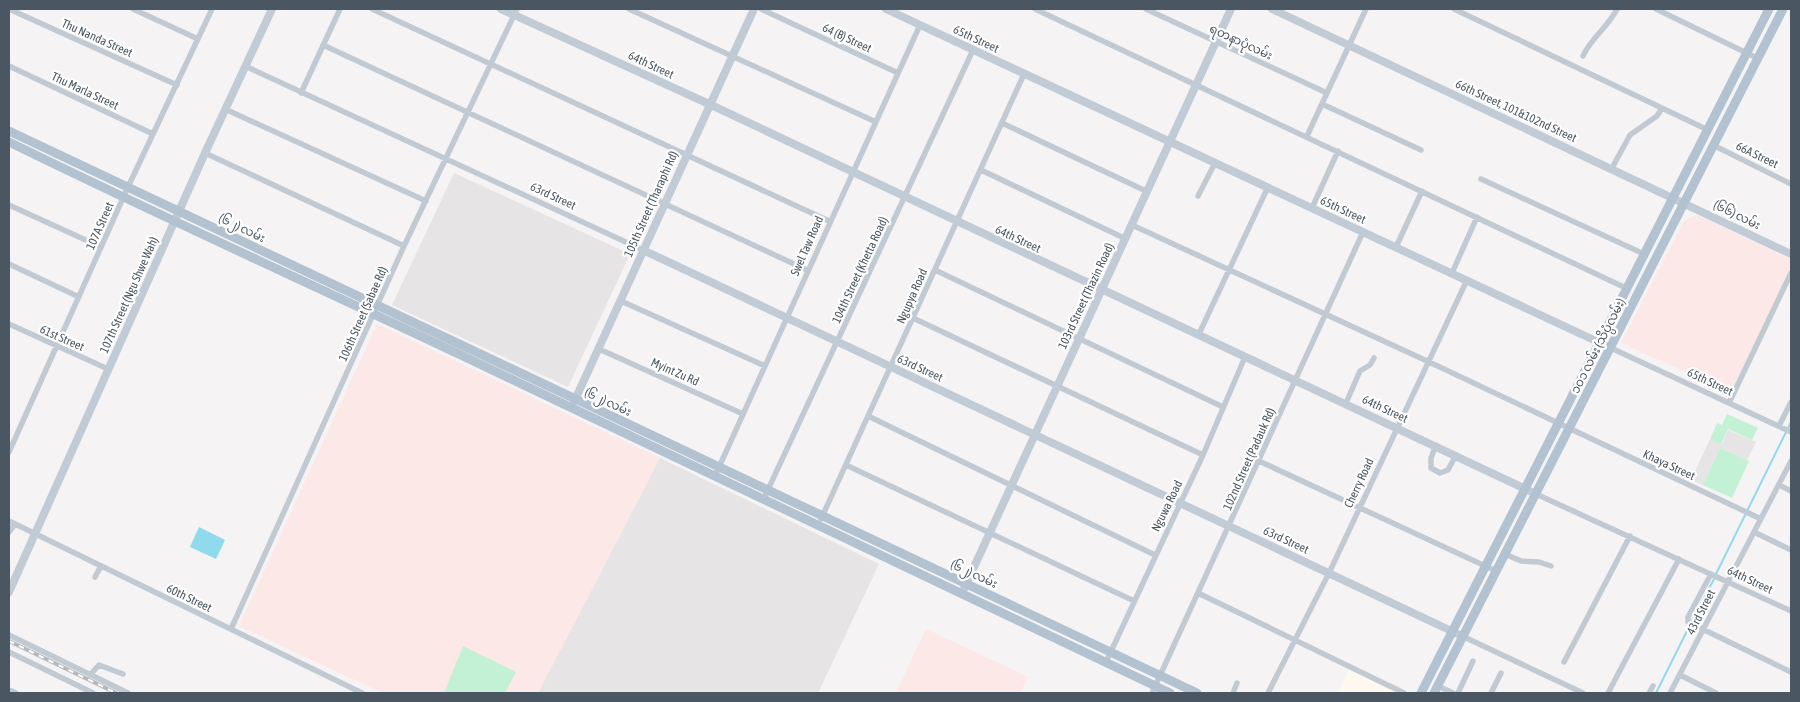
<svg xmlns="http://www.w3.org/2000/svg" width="1800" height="702" viewBox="0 0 1800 702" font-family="'Asap Condensed','Noto Sans Myanmar',sans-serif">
	<rect width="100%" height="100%" fill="#f5f3f3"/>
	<path fill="#fdf9ef" d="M1349,669L1399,693H1338Z"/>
	<path fill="#e6e4e5" d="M454,173L630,254L568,387L392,305Z
		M1728,430L1756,442L1747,460L1720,448L1703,485L1691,480L1710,439L1722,444Z
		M660,458L879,564L818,693H538Z"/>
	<path fill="#fce8e6" d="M1697,215L1791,259V268L1731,392L1621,343L1684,221Z
		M377,324L660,458L538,693H383L239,626Z
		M926,629L1028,677L1020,693H896Z"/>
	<path fill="#c3f1d5" d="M1727,414L1758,428L1752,440L1728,429L1721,444L1710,439L1717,423L1722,425Z
		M1720,448L1749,461L1732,498L1703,485Z
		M463,646L516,672L505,693H444Z"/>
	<path fill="#90daee" d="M199,527L225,540L216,559L190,547Z"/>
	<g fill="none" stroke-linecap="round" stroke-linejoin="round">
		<path stroke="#90daee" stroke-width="2" d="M1716,574L1791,422
			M1692,621L1714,579
			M1656,693L1690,625"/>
		<path stroke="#c1cad2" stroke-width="5.5" d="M9,9L177,85
			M133,9L198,39
			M372,9L829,221
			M629,9L876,122
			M761,9L898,73
			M1035,9L1628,289
			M1146,9L1327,93
			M1454,9L1708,130
			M1656,9L1757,58
			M323,45L807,270
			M1583,56C1591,38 1608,27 1617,9
			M9,66L153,134
			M245,66L643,250
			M301,93L340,9
			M1322,104L1421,150
			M225,109L426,201
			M1002,123L1148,192
			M1307,136L1366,9
			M1713,145L1791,184
			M205,153L404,246
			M1612,168L1630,135L1657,116L1662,108
			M981,170L1126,239
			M1481,179L1644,254
			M1198,196L1215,163
			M9,205L101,247
			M1312,208L1338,151
			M1132,225L1427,361L1761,519
			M1396,247L1422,191
			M9,264L79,297
			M935,270L1223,407
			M1452,273L1477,217
			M621,301L765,366
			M913,318L1203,455
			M9,324L108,369
			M1198,336L1268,187
			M1611,348L1791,432
			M599,349L743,414
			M1346,403L1360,371L1370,365L1374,358
			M1729,403L1791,273
			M868,416L1155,555
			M1779,426L1791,402
			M1436,445L1431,458V468L1440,473L1448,470L1456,455
			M9,452L128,187L212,9
			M1259,461L1496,571
			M846,465L1134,601
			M715,476L920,25
			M1779,485L1791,491
			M1536,494L1791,611
			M764,498L973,50
			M821,519L1024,74
			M9,521L362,693
			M9,532L15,524
			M1754,532L1791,550
			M1505,554L1521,561L1539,562L1551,566
			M1711,574L1688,617V622L1791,672
			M95,577L101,566
			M1198,593L1404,693
			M231,629L404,246L517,9
			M9,635L128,693
			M1462,636L1583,693
			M9,652L93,693
			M1106,662L1203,455L1245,357
			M1564,662L1630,536
			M90,675L99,665L123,674
			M1680,675L1716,693
			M1438,686L1453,693
			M9,690L16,693
			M1152,693L1363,232
			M1233,693L1237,683
			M1268,693L1329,573L1467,280
			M1458,693L1473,661
			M1491,693L1501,673
			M1608,693L1679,559
			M1649,693L1653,686
			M1670,693L1791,461"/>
		<path stroke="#c1cbd6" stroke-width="8" d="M501,9L709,104L1536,494
			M886,9L1611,348
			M1272,9L1791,254
			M643,250L1462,636
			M574,402L754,9
			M9,592L205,153L272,9
			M962,593L1231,9"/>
		<path stroke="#b3c2d1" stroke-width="9" d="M9,131L1197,693
			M9,142C160,216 313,285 465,357C700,468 935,580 1170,693
			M1421,693L1769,9
			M1434,693L1783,9"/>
		<g stroke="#b5b8bd" stroke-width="4">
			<path id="rail" d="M9,641L116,693"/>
		</g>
		<use href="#rail" stroke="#fff" stroke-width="2" stroke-dasharray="5.5" stroke-linecap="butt"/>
	</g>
	<g text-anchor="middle" stroke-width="4.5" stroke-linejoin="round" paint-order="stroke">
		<g font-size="12" fill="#4a5661" stroke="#fff">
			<text transform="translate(97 38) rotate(24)" y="4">Thu Nanda Street</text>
			<text transform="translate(847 38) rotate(25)" y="4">64 (B) Street</text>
			<text transform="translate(976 39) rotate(25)" y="4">65th Street</text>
			<text transform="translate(1241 42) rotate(25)" y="4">ရတနာပုံလမ်း</text>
			<text transform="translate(651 65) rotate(25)" y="4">64th Street</text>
			<text transform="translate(85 91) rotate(25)" y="4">Thu Marla Street</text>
			<text transform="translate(1516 111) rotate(25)" y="4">66th Street, 101&amp;102nd Street</text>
			<text transform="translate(1757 155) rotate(26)" y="4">66A Street</text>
			<text transform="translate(553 196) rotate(25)" y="4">63rd Street</text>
			<text transform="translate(651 204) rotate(-66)" y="4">105th Street (Tharaphi Rd)</text>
			<text transform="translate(1343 210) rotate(25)" y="4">65th Street</text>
			<text transform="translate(1737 215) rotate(26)" y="4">(၆၆) လမ်း</text>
			<text transform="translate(100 226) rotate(-66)" y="4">107A Street</text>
			<text transform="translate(242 228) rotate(26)" y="4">(၆၂) လမ်း</text>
			<text transform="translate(1018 239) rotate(25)" y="4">64th Street</text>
			<text transform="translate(807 246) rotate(-66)" y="4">Swel Taw Road</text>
			<text transform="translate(860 270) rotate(-65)" y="4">104th Street (Khetta Road)</text>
			<text transform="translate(129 295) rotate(-66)" y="4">107th Street (Ngu Shwe Wah)</text>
			<text transform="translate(912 296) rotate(-66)" y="4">Ngupya Road</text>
			<text transform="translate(1086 296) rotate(-65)" y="4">103rd Street (Thazin Road)</text>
			<text transform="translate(363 314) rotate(-66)" y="4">106th Street (Sabae Rd)</text>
			<text transform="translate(62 338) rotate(24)" y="4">61st Street</text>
			<text transform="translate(1598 346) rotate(-63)" y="4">၁၀၁ လမ်း (သိပ္ပံလမ်း)</text>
			<text transform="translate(920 368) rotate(25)" y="4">63rd Street</text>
			<text transform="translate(675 372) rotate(24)" y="4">Myint Zu Rd</text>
			<text transform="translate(1710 382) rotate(25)" y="4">65th Street</text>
			<text transform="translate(608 402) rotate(25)" y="4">(၆၂) လမ်း</text>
			<text transform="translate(1385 409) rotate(25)" y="4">64th Street</text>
			<text transform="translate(1249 459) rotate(-66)" y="4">102nd Street (Padauk Rd)</text>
			<text transform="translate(1669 465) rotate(25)" y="4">Khaya Street</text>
			<text transform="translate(1359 483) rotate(-65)" y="4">Cherry Road</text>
			<text transform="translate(1167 506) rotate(-64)" y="4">Nguwa Road</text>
			<text transform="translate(1286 540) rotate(25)" y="4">63rd Street</text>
			<text transform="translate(974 574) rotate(25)" y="4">(၆၂) လမ်း</text>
			<text transform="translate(1750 580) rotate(25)" y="4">64th Street</text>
			<text transform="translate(189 598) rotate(26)" y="4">60th Street</text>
			<text transform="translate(1701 612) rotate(-63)" y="4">43rd Street</text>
		</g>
	</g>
	<rect width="1800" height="702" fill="none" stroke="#4a5661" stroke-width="20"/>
</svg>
